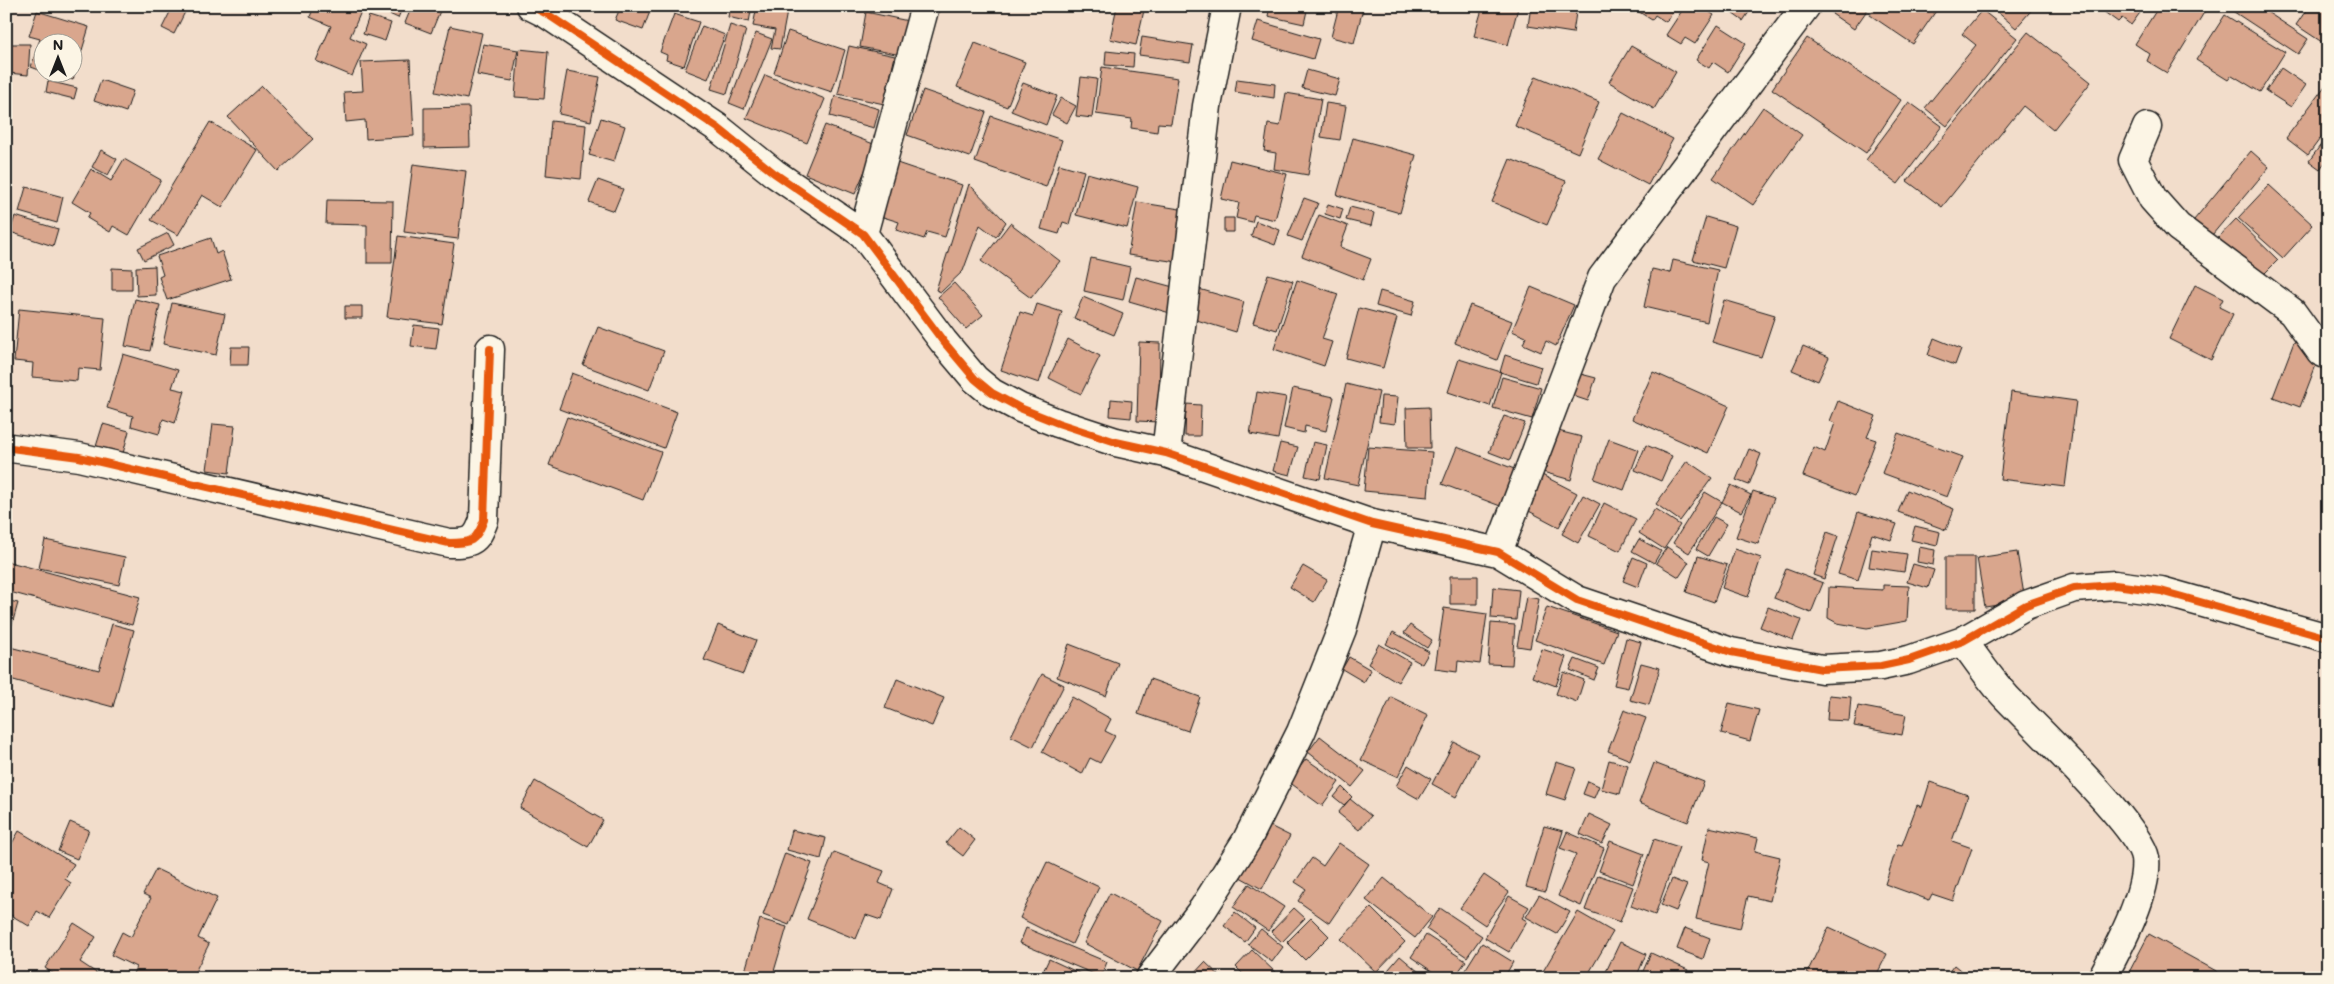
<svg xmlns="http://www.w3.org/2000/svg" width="2334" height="984" viewBox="0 0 2334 984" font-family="Mali,sans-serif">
	<rect width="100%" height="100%" fill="#f2ddcb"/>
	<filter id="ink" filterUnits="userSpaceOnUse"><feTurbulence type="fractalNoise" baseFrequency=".02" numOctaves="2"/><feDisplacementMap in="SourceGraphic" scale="10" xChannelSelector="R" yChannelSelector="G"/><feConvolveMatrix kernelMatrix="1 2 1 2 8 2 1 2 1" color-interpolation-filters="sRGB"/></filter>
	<g filter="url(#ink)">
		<path fill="#d9a68d" stroke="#1c1c1c" d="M173,6L185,12L174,34L162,28Z
			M314,6L363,7L350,37L366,44L352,76L316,61L331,26L310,17Z
			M372,6H403L398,18Z
			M412,6H442L431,33L405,23Z
			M621,6H652L643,30L615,20Z
			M730,6H752L749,22L728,17Z
			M757,6H788L780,49L771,48L775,30L753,26Z
			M852,6H893L892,12Z
			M1117,6H1145L1136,45L1110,39Z
			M1270,6H1308L1304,24L1268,16Z
			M1339,6L1363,9L1354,43L1331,37Z
			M1483,6L1518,8L1508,45L1474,36Z
			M1531,6H1577L1573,33L1528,26Z
			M1638,6H1676L1666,22L1655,15L1652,20L1636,10Z
			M1685,6H1700L1714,15L1695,44L1685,38L1681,44L1666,35Z
			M1722,6H1753L1743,21Z
			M1837,6H1870L1854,29L1832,14Z
			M1876,6H1936L1938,8L1913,44L1870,15Z
			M1998,6H2035L2016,28L1995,10Z
			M2096,6H2145L2131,25L2122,18L2118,22Z
			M2159,6H2208L2167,73L2147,61L2150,54L2135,44Z
			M2225,6H2258L2308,39L2298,54Z
			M2309,6H2320L2328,12V46L2296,25Z
			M1982,10L2017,38L1947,126L1925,108L1976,45L1962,34Z
			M37,11L89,27L73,80L48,72H72V42H42V71L31,67L40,39L29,36Z
			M866,12L913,22L906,56L860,47Z
			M674,14L699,22L684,66L666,60L667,55L660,52Z
			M2225,15L2285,52L2260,92L2232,75L2228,80L2196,60Z
			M369,16L391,23L385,41L363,34Z
			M1258,21L1319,39L1313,59L1252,41Z
			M730,25L746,30L727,94L711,89Z
			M1718,25L1746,43L1728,72L1713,62L1709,68L1696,60Z
			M450,26L482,33L467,99L435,92Z
			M702,26L725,35L708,79L685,70Z
			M788,31L845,50L832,92L774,73Z
			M2028,32L2091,82L2053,130L2023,106L1942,207L1907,181Z
			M756,33L772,39L744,109L729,103Z
			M1142,37L1193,45L1190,62L1139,55Z
			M1807,38L1901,100L1866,153L1772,89Z
			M975,43L1025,62L1007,107L957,87Z
			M9,44H30L28,75L8,73Z
			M483,44L518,50L512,81L477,75Z
			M849,46L895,56L884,104L838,94Z
			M1631,46L1676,72L1654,109L1609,82Z
			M519,49L548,52L544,99L515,97Z
			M1106,51L1134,54L1133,67L1105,65Z
			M410,60L414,136L366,139L365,120L346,122L344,92L363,91L361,62Z
			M1102,67L1178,78L1171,124L1158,123L1157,132L1131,128L1132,119L1096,114Z
			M2281,68L2306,85L2291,107L2266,91Z
			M1307,70L1340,79L1335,96L1302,88Z
			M567,71L600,77L591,121L559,114Z
			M765,75L825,99L807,143L746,118Z
			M1536,76L1599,102L1578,153L1515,126Z
			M1081,77L1097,79L1092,118L1076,116Z
			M1237,79L1275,84L1274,98L1235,92Z
			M101,80L133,91L126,112L94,101Z
			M48,81L77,88L74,99L46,92Z
			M2328,82V128L2308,155L2286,138Z
			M1023,83L1057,96L1046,125L1011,111Z
			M262,86L313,139L278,171L228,117Z
			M923,90L986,112L970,157L907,135Z
			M1286,93L1321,99L1308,175L1274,169L1276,153L1264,151L1268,124L1280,126Z
			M835,96L879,109L874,128L830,116Z
			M1061,98L1076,106L1067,123L1052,115Z
			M1909,102L1942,126L1898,184L1866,160Z
			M1326,103L1346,106L1340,140L1321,137Z
			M469,107L470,147L424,148V108Z
			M1763,107L1802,135L1753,205L1713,178Z
			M1623,113L1673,139L1648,185L1598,159Z
			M991,116L1062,140L1046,187L975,162Z
			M601,118L625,126L614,162L589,155Z
			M551,121L586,125L581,179L546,175Z
			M210,122L257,150L222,207L202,195L178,235L151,220Z
			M825,125L876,145L855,194L805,174Z
			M2328,135V158L2320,169L2309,161Z
			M1353,138L1416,155L1400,213L1337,195Z
			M101,150L117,159L108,175L92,167Z
			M2251,151L2269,167L2207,241L2189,226Z
			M124,159L161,180L129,235L113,226L110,232L87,218L90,213L72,202L91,169L111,181Z
			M1510,159L1566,181L1547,225L1492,202Z
			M1230,160L1287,174L1275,220L1254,215L1252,222L1236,218L1239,203L1221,199Z
			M897,163L962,185L945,237L927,232L924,239L896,230L899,222L880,216Z
			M413,164L466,171L458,239L404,232Z
			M1059,164L1084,171L1069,224L1063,222L1059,234L1041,229Z
			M1087,173L1138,187L1127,228L1076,215Z
			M598,180L623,189L614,211L589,202Z
			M969,184L1006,222L996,237L980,225L963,271L941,292L936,290Z
			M2269,185L2313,225L2283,258L2238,218Z
			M26,187L63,197L57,223L19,212Z
			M1304,198L1318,203L1302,241L1288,236Z
			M327,200L393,201L392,263H367V225L326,224Z
			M1137,202L1186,210L1178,262L1128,255Z
			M1328,204L1343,209L1340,219L1325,214Z
			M1350,207L1374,213L1371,226L1346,220Z
			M1319,215L1348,226L1340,247L1371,259L1363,280L1302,256Z
			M15,216L58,229L53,246L10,232Z
			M1706,217L1736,226L1724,268L1693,260Z
			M1224,218H1234V232H1224Z
			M2236,219L2278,260L2259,279L2217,239Z
			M1256,221L1280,230L1275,245L1251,236Z
			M1010,223L1060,261L1031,298L981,261Z
			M168,233L174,245L144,260L138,248Z
			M398,236L454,244L442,324L387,317Z
			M211,238L216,254L222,251L231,279L167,300L159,277L163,275L157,256Z
			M1091,258L1130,267L1123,300L1084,291Z
			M1673,260L1718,270L1707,322L1644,307L1652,269L1670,273Z
			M155,266L156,295L137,296L136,267Z
			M112,268L132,269V290H112Z
			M1268,274L1293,281L1277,330L1253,323Z
			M1136,277L1177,288L1170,313L1129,301Z
			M1297,280L1338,294L1322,339L1332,342L1324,366L1274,349Z
			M954,283L983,315L966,329L938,297Z
			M2195,285L2223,299L2219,307L2233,314L2211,360L2169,339Z
			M1531,287L1574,305L1556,346L1546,341L1541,352L1523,344L1526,337L1512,331Z
			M1199,289L1244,302L1236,332L1190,318Z
			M1380,291L1415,301L1411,316L1376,306Z
			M1083,297L1123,314L1114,335L1074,318Z
			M135,299L160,305L150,351L125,346Z
			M1724,300L1775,315L1761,357L1712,342Z
			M172,303L225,314L216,355L163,344Z
			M1037,304L1062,312L1039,383L1001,370L1020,312L1033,316Z
			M1470,305L1512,321L1497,360L1455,343Z
			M345,306H362V318H345Z
			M1359,308L1397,318L1383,368L1346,358Z
			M19,309L105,318L100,370L78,368L77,381L32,377L33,363L14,361Z
			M414,325L439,328L436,349L411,346Z
			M598,327L664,351L649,390L583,365Z
			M1934,338L1961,349L1955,365L1928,355Z
			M1068,339L1100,356L1081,394L1049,378Z
			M1139,342L1160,343L1159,422L1137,421Z
			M2294,342L2321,352L2300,407L2273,397Z
			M1803,346L1829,357L1818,381L1792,370Z
			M231,347H249L248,365H230Z
			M123,354L178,370L172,388L185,391L175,423L163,419L159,434L131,426L133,416L107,408Z
			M1505,355L1541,367L1536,383L1500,372Z
			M1459,359L1501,372L1490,406L1448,392Z
			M1653,372L1729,406L1708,453L1632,419Z
			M572,373L677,412L664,448L559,409Z
			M1577,373L1596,378L1588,401L1570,395Z
			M1502,377L1541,388L1532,419L1493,408Z
			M1346,384L1379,392L1358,485L1325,478Z
			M1293,388L1334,397L1326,431L1305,426L1304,433L1284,428Z
			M1257,392L1286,397L1278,439L1250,434Z
			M2011,392L2076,401L2065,487L2000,479Z
			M1381,396L1398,397L1395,424L1379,422Z
			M1111,399L1132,401L1131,418L1110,416Z
			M1838,401L1876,416L1867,437L1876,440L1855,496L1803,476L1814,447L1825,452L1835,423L1830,421Z
			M1186,404L1201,405L1200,436H1185Z
			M1429,407L1430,448H1407L1406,408Z
			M1504,416L1525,423L1510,460L1489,452Z
			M567,417L661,452L643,500L549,465Z
			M103,424L129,431L121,461L94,453Z
			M213,424L235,426L229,473L207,470Z
			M1550,429L1582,437L1571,480L1539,471Z
			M1898,433L1963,457L1947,497L1882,473Z
			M1609,439L1639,450L1624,490L1594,479Z
			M1313,442L1327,445L1320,479L1305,476Z
			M1280,443L1298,447L1290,475L1273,471Z
			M1646,445L1672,456L1661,481L1635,470Z
			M1368,447L1432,452L1428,497L1364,491Z
			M1457,447L1517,470L1503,507L1442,484Z
			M1749,449L1761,454L1749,485L1736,480Z
			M1687,461L1712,478L1680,521L1656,504Z
			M1542,475L1577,493L1559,527L1525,509Z
			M1731,485L1751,495L1741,512L1722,502Z
			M1907,490L1954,509L1946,530L1898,512Z
			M1753,491L1774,498L1758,544L1736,537Z
			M1705,492L1722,502L1689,553L1673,543Z
			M1583,495L1600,504L1578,543L1562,534Z
			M1604,503L1636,519L1620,551L1589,536Z
			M1655,509L1680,525L1664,549L1639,533Z
			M1858,512L1897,524L1891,540L1872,534L1858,580L1838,574Z
			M1714,517L1727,524L1708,556L1696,549Z
			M1915,526L1940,532L1937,546L1911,540Z
			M1827,532L1838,536L1824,579L1813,575Z
			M1639,539L1661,551L1654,563L1632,551Z
			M45,540L125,557L119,585L39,568Z
			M1667,547L1689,562L1679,577L1656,563Z
			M1919,547L1935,550L1933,565L1917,562Z
			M1735,549L1761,558L1748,597L1722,588Z
			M1872,549L1907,554L1904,572L1869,567Z
			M2017,552L2025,601L1985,607L1977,558Z
			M1698,556L1727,565L1714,602L1686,592Z
			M1633,557L1647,563L1638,587L1623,581Z
			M1945,557H1975V609H1945Z
			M6,561L140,597L132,625L6,591Z
			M1913,564L1934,570L1928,588L1907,582Z
			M1303,566L1327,580L1314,602L1290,587Z
			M1786,569L1823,583L1811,613L1774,598Z
			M1450,576H1478V604H1450Z
			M1883,585L1909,586L1907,621L1867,628L1837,623L1828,618L1829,587L1883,590Z
			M1493,587L1519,590L1516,620L1491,618Z
			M1526,597L1539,599L1530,648L1517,646Z
			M6,600L18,603L6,646L99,670L112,624L134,630L113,707L6,678Z
			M1547,607L1617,631L1604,665L1535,640Z
			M1768,607L1801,620L1793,640L1760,627Z
			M1444,608L1487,614L1480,664L1458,661L1457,672L1435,669Z
			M1491,623L1515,625L1512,665L1488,664Z
			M718,625L756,640L743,674L704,660Z
			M1410,625L1432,640L1427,648L1404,633Z
			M1393,632L1429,652L1422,664L1386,644Z
			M1626,638L1641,642L1628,688L1614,685Z
			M1069,644L1118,663L1106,696L1057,677Z
			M1379,644L1410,662L1398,682L1368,664Z
			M1542,649L1566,657L1556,686L1532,677Z
			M1349,657L1371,670L1364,682L1342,669Z
			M1575,659L1599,668L1594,680L1570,670Z
			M1641,663L1660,668L1649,705L1630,700Z
			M1564,672L1584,680L1577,702L1556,694Z
			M1042,674L1064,685L1033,747L1011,736Z
			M897,679L944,698L932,726L885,708Z
			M1150,679L1200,697L1188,731L1138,714Z
			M1829,695L1851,697L1849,721L1827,720Z
			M1072,697L1111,719L1105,731L1115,736L1100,763L1090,758L1082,774L1042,752Z
			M1391,697L1428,715L1398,777L1361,760Z
			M1729,703L1759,710L1750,741L1721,733Z
			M1858,706L1906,715L1902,735L1854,726Z
			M1624,710L1646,718L1630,760L1608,751Z
			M1320,736L1365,771L1352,787L1308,752Z
			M1454,742L1478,754L1456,797L1432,784Z
			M1306,759L1339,782L1322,806L1289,782Z
			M1609,760L1628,765L1620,794L1601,789Z
			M1556,762L1576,768L1565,800L1546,794Z
			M1654,763L1704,782L1688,822L1639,803Z
			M1408,765L1431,779L1419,799L1396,786Z
			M535,781L603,820L588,847L520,808Z
			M1588,781L1599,786L1594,798L1583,794Z
			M1930,782L1968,795L1952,841L1972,848L1953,901L1932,894L1929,900L1885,884L1898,844L1902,845L1917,805L1922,807Z
			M1342,787L1352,797L1344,805L1334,797Z
			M1350,799L1371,816L1359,830L1338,813Z
			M1589,814L1612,825L1602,844L1580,834Z
			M70,822L89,830L77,859L58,851Z
			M1268,825L1290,836L1262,889L1240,877Z
			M1544,826L1563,831L1545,892L1526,887Z
			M959,827L975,840L963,856L946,843Z
			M1709,827L1758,838L1755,851L1780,857L1770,901L1748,896L1740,929L1696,919L1709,862L1702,860Z
			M792,830L826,838L821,859L787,850Z
			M19,831L74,864L65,879L71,883L49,918L37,911L29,926L6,912V845L10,847Z
			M1567,832L1604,848L1581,906L1558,896L1576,854L1560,848Z
			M1654,839L1679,847L1655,915L1631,906Z
			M1610,841L1644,854L1633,884L1599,871Z
			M1339,843L1369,864L1329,923L1298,901L1306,889L1295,882L1312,858L1323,866Z
			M834,852L884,871L879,883L893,889L881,920L866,915L856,939L807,919Z
			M785,853L812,863L789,925L763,915Z
			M1047,862L1099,887L1072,944L1020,918Z
			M156,869L217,898L198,938L209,944L192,978H135L132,976L136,967L111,955L122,932L131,937L151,898L143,894Z
			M1484,875L1509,892L1485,925L1460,908Z
			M1598,875L1633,887L1620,922L1585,910Z
			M1384,878L1432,917L1415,938L1366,900Z
			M1672,879L1687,885L1676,911L1661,905Z
			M1249,884L1284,907L1268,931L1233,907Z
			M1110,893L1163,921L1137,971L1084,943Z
			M1539,895L1570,912L1557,934L1526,917Z
			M1509,896L1529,907L1522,918L1527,921L1509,952L1485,938Z
			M1294,908L1305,918L1282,942L1271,932Z
			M1371,908L1405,942L1376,972L1341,939Z
			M1440,908L1482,936L1467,957L1426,929Z
			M1235,912L1255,928L1245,942L1224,926Z
			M1578,912L1613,932L1586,978H1551L1542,973Z
			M1311,918L1329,936L1305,960L1287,942Z
			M760,919L787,927L772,978H743Z
			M74,923L96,937L80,962L104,978H60L45,968Z
			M1829,927L1887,954L1875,978H1817L1807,973Z
			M1026,928L1107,962L1101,977L1020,943Z
			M1685,928L1710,938L1703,959L1677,949Z
			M1261,929L1283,947L1272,962L1248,944Z
			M2149,934L2218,972L2215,978H2126Z
			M1426,935L1466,961L1454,978H1442L1411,957Z
			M1620,942L1646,954L1636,978H1603Z
			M1482,943L1513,962L1504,978H1460Z
			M1252,950L1277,974L1274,978H1247L1236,967Z
			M1651,953L1688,970L1685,978H1640Z
			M1400,956L1426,978L1383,976Z
			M1049,959L1090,978H1040Z
			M1205,962L1222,978H1190Z
			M1954,965L1970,978H1944Z"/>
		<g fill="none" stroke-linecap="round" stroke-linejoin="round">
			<g stroke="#1c1c1c" stroke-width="31">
				<path id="minor" d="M531,6L547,14L718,128L774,173L863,234L943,341L975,379L992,393L1020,408L1058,423L1116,442L1166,453L1372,524L1498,552L1577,600L1731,652L1822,669L1881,666L1909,660L1963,641L2026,605L2074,588L2115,585L2161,591L2328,638
					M2147,127L2133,160L2153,199L2178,227L2292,312L2321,352L2328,355
					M863,234L925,6
					M6,449L11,448L79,457L449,543C471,543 476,542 484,520L490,349
					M1166,453L1207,106L1227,6
					M1498,552L1602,278L1806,6
					M1963,641C1977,660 1991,681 2007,698C2033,725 2141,828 2145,858C2149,892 2118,948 2102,978
					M1150,978L1203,909L1247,840L1301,732L1342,629L1372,524"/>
			</g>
			<use href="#minor" stroke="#fcf5e5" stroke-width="28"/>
			<g stroke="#fcf5e5" stroke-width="11">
				<path id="cycleway" d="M531,6L547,14L718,128L774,173L863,234L943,341L975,379L992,393L1020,408L1058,423L1116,442L1166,453L1372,524L1498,552L1577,600L1731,652L1822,669L1881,666L1909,660L1963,641L2026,605L2074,588L2115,585L2161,591L2328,638
					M6,449L11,448L79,457L449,543C471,543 476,542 484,520L490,349"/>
			</g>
			<use href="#cycleway" stroke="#e8590c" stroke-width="8"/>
		</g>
	</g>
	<rect width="2334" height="984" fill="none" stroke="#fcf5e5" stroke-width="25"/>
	<rect x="12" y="12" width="2309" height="959" fill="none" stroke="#1c1c1c" stroke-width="2" filter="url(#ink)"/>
	<g transform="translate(58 58)"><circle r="24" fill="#fcf5e5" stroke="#a29e95"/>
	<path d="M0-4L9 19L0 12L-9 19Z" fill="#1c1c1c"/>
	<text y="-8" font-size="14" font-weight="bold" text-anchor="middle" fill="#1c1c1c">N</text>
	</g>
</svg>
